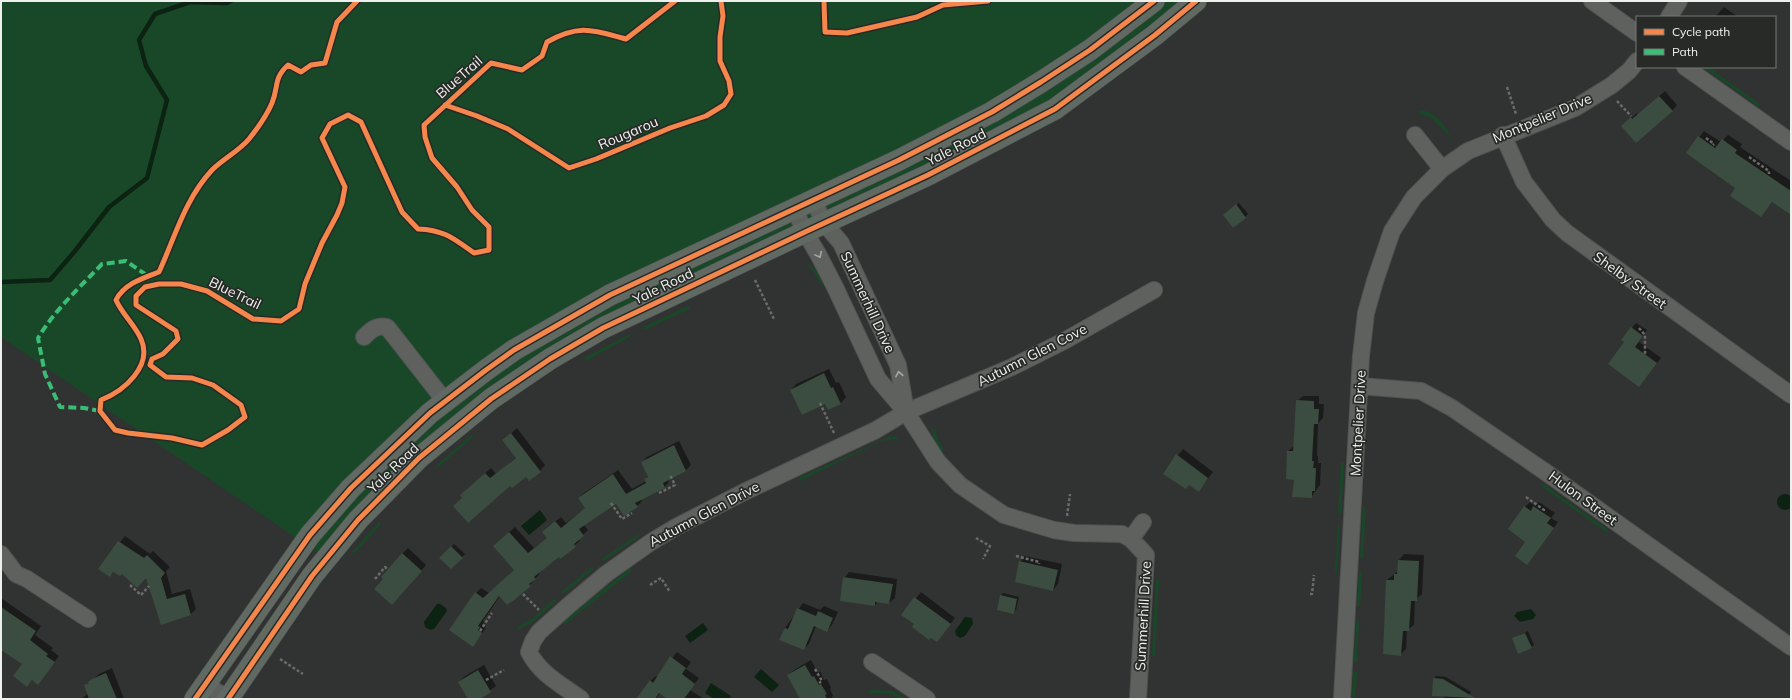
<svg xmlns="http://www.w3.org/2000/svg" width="1792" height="700" viewBox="0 0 1792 700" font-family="Mulish,sans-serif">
	<rect width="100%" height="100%" fill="#313332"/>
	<path fill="#194828" d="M1,1H1201L1074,98L579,345L457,431L330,561L1,337Z
		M1703,67H1708L1760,104L1759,107Z
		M1420,110C1436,112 1442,124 1452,136C1439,130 1436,116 1420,114Z
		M809,264L817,271L823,284L821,285L814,272L808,266Z
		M688,306L690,309L644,330L643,327Z
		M630,334L631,336L586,361L584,358Z
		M932,429H935L938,440L944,449L942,451L933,438Z
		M471,435L473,437L437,468L436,466Z
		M891,436L898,437L897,439L882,441L800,481L799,478Z
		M1341,463H1344L1341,513H1338Z
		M1542,483L1608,530L1606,532L1541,486Z
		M1363,507H1366L1363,557H1360Z
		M379,522L381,524L354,554L352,552Z
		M1338,525H1340L1337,572L1335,571Z
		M638,534L639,536L604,561L602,559Z
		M592,567L594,569L563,594L561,592Z
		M630,568L632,571L565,624L563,622Z
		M1359,571H1362L1360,606H1357Z
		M1156,580H1159L1155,656H1152Z
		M554,599L556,601L533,622L519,629L517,627L532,619Z
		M1356,621H1359L1357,662H1354Z
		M1353,672H1357L1355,699H1352Z
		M870,690L892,691L907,699H902L886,693H868Z"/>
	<path fill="#0c2212" d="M1777 502a8 8 0 1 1 16 0a8 8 0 1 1-16 0Z
		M540,510L547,520L529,535L521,526Z
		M437,604H440L446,608L447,611L434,629L430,630L425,627L424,622Z
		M1531,609L1536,615L1533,619L1520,622L1514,616L1517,612Z
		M965,617L972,618L973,624L965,636L960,638L956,635L955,631Z
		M703,623L708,630L690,643L685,636Z
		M761,669L779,685L772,692L754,677Z
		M711,683L731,696L729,699H714L705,693Z"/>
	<path fill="#0007" d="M1724,7L1738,17H1715Z
		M1665,91L1677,105L1672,111L1628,121L1637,113L1638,115Z
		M1704,131L1721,142L1728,135L1742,144L1740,147L1791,181V214L1773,201L1760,216L1737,188L1687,153Z
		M1239,203L1248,214L1234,227L1226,213Z
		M1636,323L1647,330L1639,342L1661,358L1639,385L1625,342L1623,339Z
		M829,369L836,383L839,382L846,397L841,403L828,409L825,403L791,390L796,384Z
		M1303,396H1319V404H1324L1323,418L1318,423L1317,456H1318V463H1321L1320,485L1311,497L1295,479L1287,478L1288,451L1294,446L1297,401Z
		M517,428L545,465L540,471L510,484L463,497L466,490L491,468L496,474L517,457L504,440Z
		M679,441L691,465L686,470L668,479L669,482L664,487L641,499L642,501L637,506L616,502L584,525L588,530L579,539L580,541L539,572L540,573L530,585L500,596L483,621L484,622L482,625L486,628L472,645L476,593L481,588L489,593L515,570L499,541L515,527L534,548L548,538V527L561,517L566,523L586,508L579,498L584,493L618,470L632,489L646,481L645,479L649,475L642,462L647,457Z
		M1183,449L1213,472L1199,490L1190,484L1164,474Z
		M1530,502L1535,506L1539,502L1555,513L1551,518L1558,522L1527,563L1525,507Z
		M125,536L150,554L153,551L170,567L166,571L172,594L190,589L196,609L191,614L162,624L147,576L114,571L110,576L100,569Z
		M454,544L465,554L451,568L440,558Z
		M408,548L426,565L398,598L402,554Z
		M1404,554L1424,555L1422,594L1415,600L1414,625L1407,630L1406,649L1401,654L1387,580L1398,571L1399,560Z
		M1025,556L1062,564L1058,584L1053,590L1020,562Z
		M849,572L897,579L895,598L889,603L878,602L875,605L844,578Z
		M921,592L955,618L937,641L903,615Z
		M1003,593L1019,597L1016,610L1014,612L1001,596Z
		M1,598L41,626L35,635L53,648L51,650L59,656L38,683L33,679L27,686L23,664L1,649Z
		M803,603L820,610L824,606L838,612L832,625L827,630L816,626L809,644L803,649L785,628Z
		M1528,631L1534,645L1531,647L1513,639Z
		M677,652L691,662L686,669L699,678L690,690L704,699H669L660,693L656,699H646L650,681L656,676L658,677Z
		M811,660L818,673L820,671L824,680L827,679L831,688L830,689L833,696L830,699H801L788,675L794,670Z
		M484,665L496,686L478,699H469L459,682L465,676Z
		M112,668L124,699H82L88,693L85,686L99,674Z
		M1436,676L1446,677L1471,692L1466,699H1447L1441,695L1434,679Z"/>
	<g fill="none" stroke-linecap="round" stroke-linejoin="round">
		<path stroke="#0c2212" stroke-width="4.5" d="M1,282L50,280L75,251L109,207L147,178L167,100L146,66L139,40L155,14L190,2L227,3L231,1"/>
	</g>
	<path fill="#3b4c41" d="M1659,96L1673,111L1636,143L1621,126L1631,117L1632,119Z
		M1698,136L1715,148L1722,139L1737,150L1735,153L1791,191V215L1772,202L1761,217L1730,196L1735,188L1686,153Z
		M1236,204L1246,218L1233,228L1223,215Z
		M1631,327L1643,336L1635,347L1657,363L1639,387L1608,364L1624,342L1621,340Z
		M824,373L831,388L833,387L841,404L828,410L825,404L802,415L790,390Z
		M1296,400L1314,401V409H1319L1318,424H1314L1312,461H1314L1313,468H1316L1315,491H1312V498L1292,497L1294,480L1286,479L1287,451H1293Z
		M511,433L541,472L529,481L526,477L512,488L510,486L468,523L453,506L462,498L460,495L485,473L490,478L516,458L502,440Z
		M674,445L686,471L663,483L665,488L635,503L638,507L624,516L616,504L579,529L584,536L574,544L576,547L560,559L559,557L534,577L536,579L529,584L531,586L513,601L507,605L499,596L478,626L480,627L478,630L482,633L473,647L449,630L475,592L483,598L514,570L493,546L509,532L528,553L547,538L542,532L555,521L561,528L585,508L578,498L613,474L626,494L646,483L644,479L648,477L641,462Z
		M1176,454L1208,478L1199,492L1189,485L1186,489L1163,474Z
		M1524,506L1531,511L1533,506L1551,518L1547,523L1554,528L1527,565L1515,556L1525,542L1508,529Z
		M118,541L144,558L147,555L165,573L161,578L167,599L185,594L191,615L161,625L146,578L137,588L122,574L120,576L113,572L110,577L98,569Z
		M451,546L463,558L451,569L439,558Z
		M402,553L422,571L392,605L374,589L383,579L381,577Z
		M1398,560L1419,561L1417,601H1411L1409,631H1403L1401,656L1383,654L1386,580H1394V574H1397Z
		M1019,561L1058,570L1053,591L1015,582Z
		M843,577L893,584L889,604L875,602V606L840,601Z
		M1000,595L1017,599L1014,614L997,610Z
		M914,597L951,624L937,642L931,638L929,640L912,627L914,624L901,615Z
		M1,607L36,631L30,640L48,654L46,656L55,662L38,685L32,680L27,687L13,676L22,664L1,650Z
		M797,608L816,616L818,611L833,618L827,632L814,626L804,650L779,640L785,628L788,629Z
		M1525,633L1532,648L1518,654L1512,638Z
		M670,656L686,668L682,674L695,684L684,699H667L659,693L655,699H636L650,680L653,683Z
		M805,665L812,677L814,676L819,685L821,684L827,694L825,695L827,699H800L787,675Z
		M478,670L491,692L480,699H468L458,682Z
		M106,673L117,699H89L84,685L89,683L88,682L92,679Z
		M1433,678L1443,679L1475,698L1432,696Z"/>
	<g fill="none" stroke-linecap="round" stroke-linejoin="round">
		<g stroke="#505251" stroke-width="18">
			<path id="minor" d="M1592,1L1637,33
				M1669,17L1679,1
				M1685,67L1791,142
				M1415,135L1442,169
				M1503,135L1524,182L1553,220L1567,233L1791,395
				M813,199L824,223L841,243L898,365L906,412
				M794,208L805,232L818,254L835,287L878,379L906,412L938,462L960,485L1004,515L1054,530L1074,533L1122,534L1131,539L1146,555L1138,699
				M364,337C371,330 376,325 387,327L445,401
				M1360,386L1421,391L1452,408L1544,471L1791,647
				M1131,539L1143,522
				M1,554L16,574L27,579L88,619
				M872,662L927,699
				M205,684L228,699
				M581,699C562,685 540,674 529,652L533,641L539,632L568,606L606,574L651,542L676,527L744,492L876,430L906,412L1012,367L1064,341L1154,290
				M1342,699L1361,356L1366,313L1375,281L1392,231L1414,197L1442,169L1468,151L1575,108L1612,85L1629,71L1637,61"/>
		</g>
		<g stroke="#505251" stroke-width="22">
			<path id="major" d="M195,699L310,535L351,488L430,413L486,370L514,350L610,295L899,160L992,112L1041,82L1090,50L1154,1
				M228,699L312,576L358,520L419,458L491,399L550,359L603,328L805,232L928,175L1055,109L1155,35L1196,1"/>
		</g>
		<path stroke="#696a69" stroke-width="2.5" stroke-dasharray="3 2" stroke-linecap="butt" d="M1507,87L1516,114
			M1617,101L1631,116
			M1706,138L1714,144L1713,145
			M1749,157L1769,171V174
			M755,280L774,319
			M1639,328L1645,335V354
			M820,403L834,433
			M659,493L675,485L670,475
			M1526,497L1544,510L1543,512
			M611,503L622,519L632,513
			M1067,516L1070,494
			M976,538L990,546L983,559
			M1016,556L1039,562V564
			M375,579L385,567L387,569
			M130,585L141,595L149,586
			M650,585L661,578L670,592
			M523,594L539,610
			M1310,594H1312L1314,575
			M480,631L492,613
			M280,659L303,674
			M815,669L822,681L819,683
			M486,680L504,670"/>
		<use href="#minor" stroke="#5f615f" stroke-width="16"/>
		<use href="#major" stroke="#616963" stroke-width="21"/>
		<path stroke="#3abd76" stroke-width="4" stroke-dasharray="8 4" stroke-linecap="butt" d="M100,411L84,408L60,407L45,374L38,338C55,310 79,288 102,264L126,261L148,276"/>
		<g stroke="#272a27" stroke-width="8">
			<path id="cycleway" d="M357,1L337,22L325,63L311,65L301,72L288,65C273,79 279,86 272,103C267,115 257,129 249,139C239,151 223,159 212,170C185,199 175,237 159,272C143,278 124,284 116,300C122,314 135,325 141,339C153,366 124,391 101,400L100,411L115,430L128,433L172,438L202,445L228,430L245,417L241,405L213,385L192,378L166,377L150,365L152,359L163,354L178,339L176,331L136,305V296L145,287L159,284H181L207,291L253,319L281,321L299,309L305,284L322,243L337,215L342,203L345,187L322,138L330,124L348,115L361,122L402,212L418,229C444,230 453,238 474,253L489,250V227L472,210L457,187L432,158L425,137L424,125L491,63L522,70L542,56L547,42C580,24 592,30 626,39L675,1
				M824,1L825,32L847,33L917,17L943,5L988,1
				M445,105L477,116L508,129L569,168L596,159L670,128L706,116L724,105L731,94L729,81L720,61V37L723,16L721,1
				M195,699L310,535L351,488L430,413L486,370L514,350L610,295L899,160L992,112L1041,82L1090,50L1154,1
				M228,699L312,576L358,520L419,458L491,399L550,359L603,328L805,232L928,175L1055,109L1155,35L1196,1"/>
		</g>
		<use href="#cycleway" stroke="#f5874c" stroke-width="5"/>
	</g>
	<defs><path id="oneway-chevron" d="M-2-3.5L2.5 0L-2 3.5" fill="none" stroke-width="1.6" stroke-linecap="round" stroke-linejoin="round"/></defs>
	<g stroke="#a6a8a6">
		<use href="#oneway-chevron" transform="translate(819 255) rotate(62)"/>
		<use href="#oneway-chevron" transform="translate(899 374) rotate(-100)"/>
	</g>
	<g text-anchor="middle" stroke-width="3.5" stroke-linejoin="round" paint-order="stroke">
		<g font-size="14" fill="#eef0ee" stroke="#272a27">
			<text transform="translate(459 77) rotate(-41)" y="5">BlueTrail</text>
			<text transform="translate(1542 118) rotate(-23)" y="5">Montpelier Drive</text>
			<text transform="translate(628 133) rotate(-23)" y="5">Rougarou</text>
			<text transform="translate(956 147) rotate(-27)" y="5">Yale Road</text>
			<text transform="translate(1630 280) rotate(36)" y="5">Shelby Street</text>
			<text transform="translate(663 286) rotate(-26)" y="5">Yale Road</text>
			<text transform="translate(235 293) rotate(26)" y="5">BlueTrail</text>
			<text transform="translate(868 302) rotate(65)" y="5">Summerhill Drive</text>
			<text transform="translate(1032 355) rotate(-27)" y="5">Autumn Glen Cove</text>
			<text transform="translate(1358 423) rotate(-87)" y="5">Montpelier Drive</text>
			<text transform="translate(393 468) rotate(-44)" y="5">Yale Road</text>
			<text transform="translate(1583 498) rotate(36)" y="5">Hulon Street</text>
			<text transform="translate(704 514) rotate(-28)" y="5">Autumn Glen Drive</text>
			<text transform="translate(1143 616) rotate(-87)" y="5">Summerhill Drive</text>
		</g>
	</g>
	<rect width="1792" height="700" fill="none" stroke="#eef0ee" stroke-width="4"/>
	<rect x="1636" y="16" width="140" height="52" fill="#272a27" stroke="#777977"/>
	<rect x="1644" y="29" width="20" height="6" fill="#f5874c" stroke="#777977"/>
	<text x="1672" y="36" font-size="12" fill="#eef0ee">Cycle path</text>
	<rect x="1644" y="49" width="20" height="6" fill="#3abd76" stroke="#777977"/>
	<text x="1672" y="56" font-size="12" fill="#eef0ee">Path</text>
</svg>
